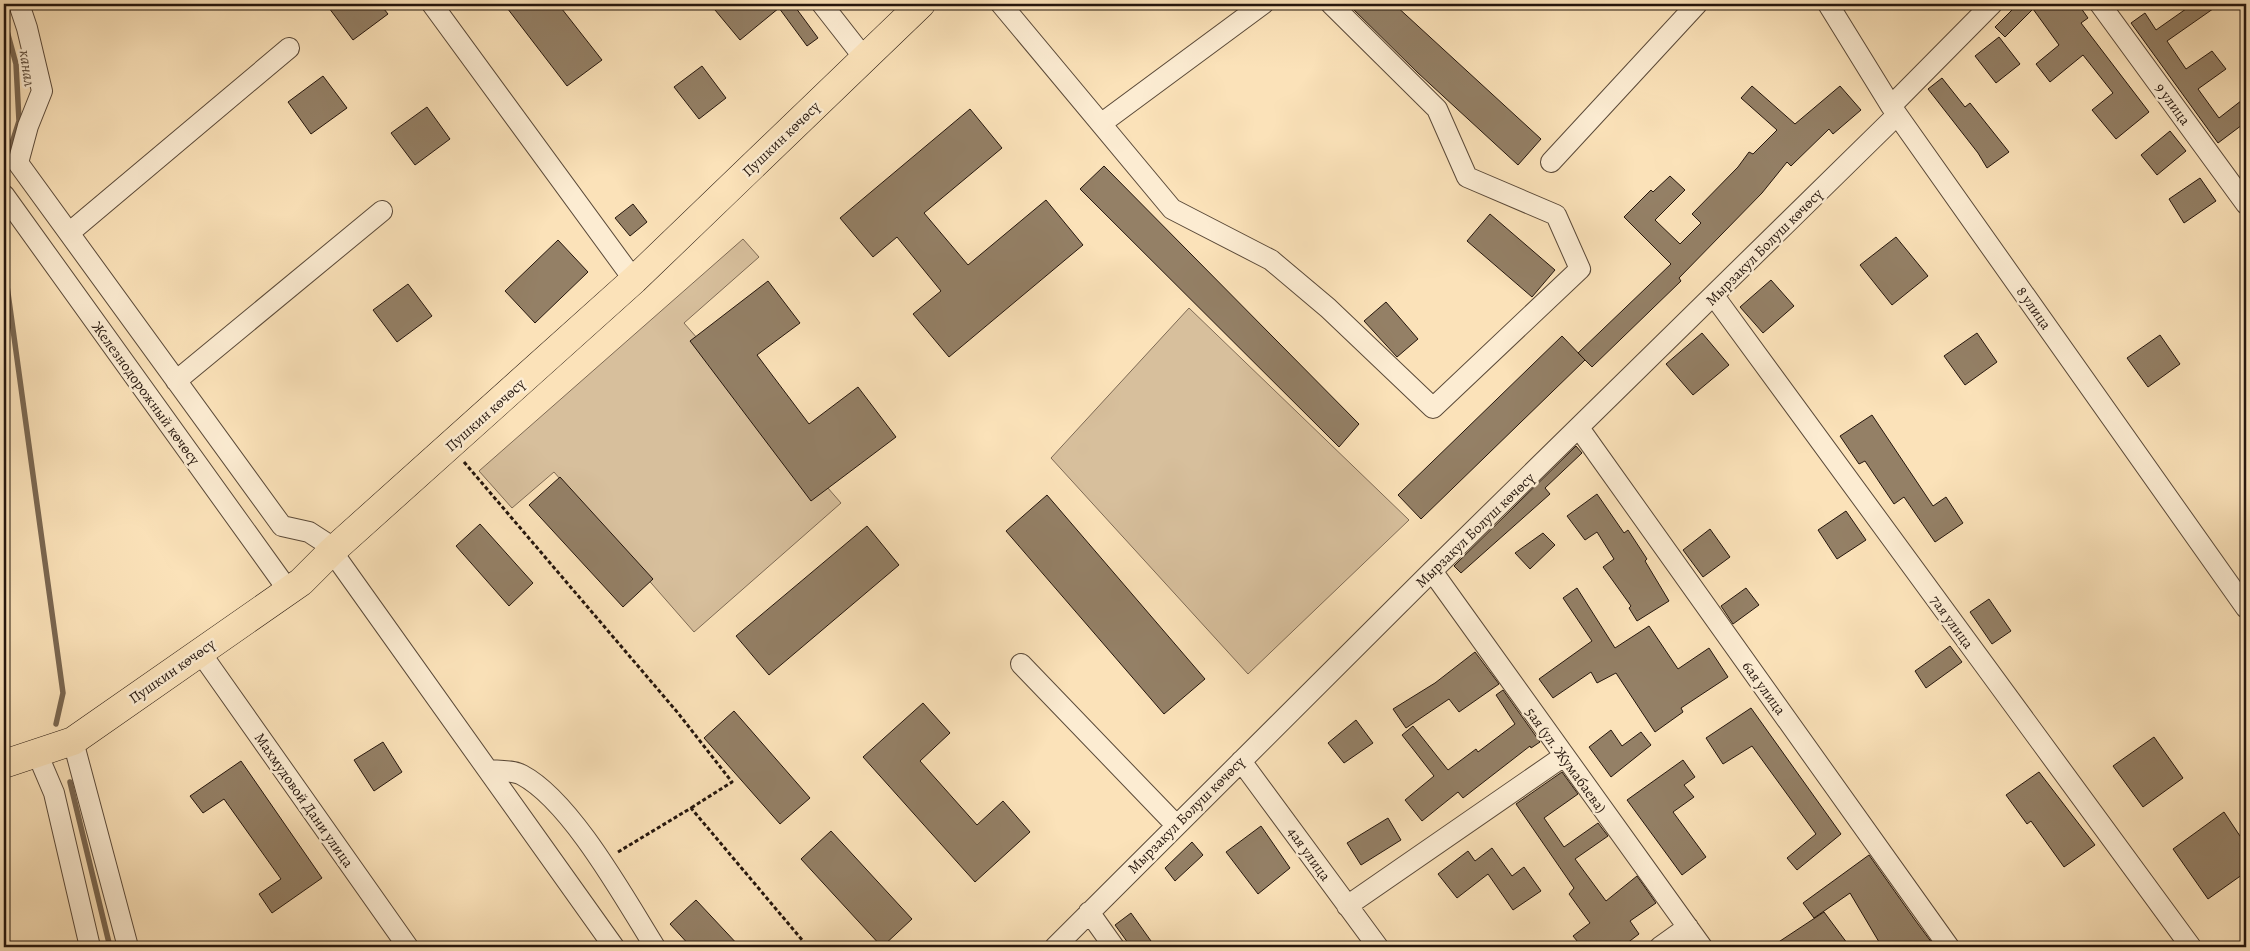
<svg xmlns="http://www.w3.org/2000/svg" width="2250" height="951" viewBox="0 0 2250 951" font-family="Alegreya,serif">
	<rect width="100%" height="100%" fill="#fbe2b9"/>
	<filter id="stains"><feTurbulence type="fractalNoise" baseFrequency=".004" numOctaves="4"/><feColorMatrix values="0 0 0 0 .2 0 0 0 0 .09 0 0 0 0 .02 0 0 0 .5 -.17"/></filter>
	<radialGradient id="worn" r=".72"><stop offset=".6" stop-color="#630" stop-opacity="0"/><stop offset="1" stop-color="#630" stop-opacity=".3"/></radialGradient>
	<path fill="#d7bf9c" stroke="#7e6a54" d="M743,239L759,257L684,323L841,503L694,632L554,472L512,508L479,471Z
		M1189,308L1409,520L1248,674L1051,458Z"/>
	<g fill="none" stroke-linecap="round" stroke-linejoin="round">
		<path stroke="#7a6751" stroke-width="5.5" d="M4,20L16,64L19,121L10,149
			M4,264L63,693L56,724
			M70,782L110,947"/>
	</g>
	<path fill="#948066" stroke="#25160d" d="M326,4H380L388,14L353,40Z
		M504,4H558L602,60L567,86Z
		M710,4H793L818,38L807,46L779,8L740,40Z
		M1348,4H1394L1541,139L1518,165L1418,73Z
		M2018,4H2078L2088,18L2081,23L2149,112L2116,139L2092,110L2113,93L2083,55L2050,82L2036,64L2059,45L2033,9L2005,37L1995,27Z
		M2193,4H2220L2167,41L2186,69L2212,51L2226,69L2198,89L2219,118L2246,97V122L2218,143L2131,23L2145,13L2156,30Z
		M1999,37L2020,64L1996,83L1975,56Z
		M702,66L726,98L699,119L674,87Z
		M323,76L347,108L311,134L288,102Z
		M1942,78L1965,107L1970,103L2009,152L1987,168L1978,153L1928,89Z
		M1752,86L1795,124L1840,86L1861,110L1833,134L1829,129L1791,166L1787,162L1762,193L1679,278L1681,281L1592,367L1578,353L1671,264L1624,217L1651,190L1653,192L1670,176L1685,190L1655,220L1680,244L1701,223L1692,214L1738,167L1749,152L1753,154L1777,130L1741,98Z
		M427,107L450,139L415,165L391,133Z
		M970,109L1002,148L924,213L968,265L1046,200L1083,245L949,357L913,314L941,291L897,237L873,257L840,218Z
		M2170,131L2186,151L2157,175L2141,155Z
		M1104,166L1359,424L1339,447L1080,189Z
		M2200,178L2216,201L2184,223L2169,199Z
		M633,204L647,222L630,236L615,218Z
		M1490,214L1555,270L1532,297L1467,241Z
		M1896,237L1928,276L1892,305L1860,265Z
		M558,240L588,272L535,323L505,291Z
		M1771,280L1794,306L1763,333L1740,307Z
		M768,281L800,323L757,355L809,424L858,387L896,437L811,501L690,341Z
		M408,284L432,316L397,342L373,310Z
		M1386,302L1418,339L1397,357L1364,321Z
		M1702,333L1729,365L1693,395L1666,364Z
		M1977,333L1997,362L1965,385L1944,356Z
		M2160,335L2180,364L2148,387L2127,358Z
		M1562,336L1585,360L1421,519L1398,495Z
		M1872,415L1933,506L1946,497L1963,523L1935,542L1904,497L1894,504L1865,461L1859,464L1840,436Z
		M1576,446L1582,453L1545,488L1550,494L1461,573L1454,566Z
		M560,477L653,579L623,607L529,505Z
		M1597,494L1624,533L1628,530L1647,559L1645,561L1669,601L1637,621L1629,608L1631,606L1603,567L1614,559L1597,532L1585,540L1567,516Z
		M1047,495L1205,679L1164,714L1006,531Z
		M1846,511L1866,540L1837,559L1818,530Z
		M480,524L533,583L509,606L456,546Z
		M867,526L899,565L769,675L736,636Z
		M1710,529L1730,557L1703,577L1683,550Z
		M1543,533L1555,545L1530,569L1515,553Z
		M1577,588L1615,648L1649,626L1678,669L1709,648L1728,677L1681,708L1683,712L1655,732L1616,673L1597,683L1591,672L1553,698L1539,679L1592,641L1563,598Z
		M1746,588L1759,605L1733,624L1721,606Z
		M1989,599L2011,631L1992,644L1970,612Z
		M1950,646L1962,662L1926,688L1915,671Z
		M1475,652L1499,684L1459,712L1449,699L1406,728L1393,709L1435,683Z
		M1503,690L1540,742L1531,748L1530,746L1463,798L1458,792L1422,821L1405,800L1434,776L1402,735L1413,726L1448,770L1476,749L1478,752L1515,724L1496,695Z
		M923,703L950,733L920,761L977,825L1003,801L1030,832L975,882L863,757Z
		M1751,708L1841,834L1797,870L1787,858L1816,834L1752,746L1723,764L1706,738Z
		M734,711L810,798L780,824L704,738Z
		M1356,720L1373,743L1344,763L1328,743Z
		M1611,730L1622,746L1641,732L1651,745L1611,777L1589,747Z
		M2154,737L2183,778L2143,807L2113,766Z
		M383,742L402,772L374,791L354,760Z
		M1683,760L1695,777L1684,785L1694,797L1673,812L1706,857L1682,875L1627,800Z
		M241,761L322,878L272,913L259,894L281,879L224,799L203,813L190,796Z
		M1562,772L1578,794L1544,818L1564,847L1598,823L1608,836L1575,859L1606,901L1637,876L1656,903L1630,921L1639,934L1622,947H1582L1573,936L1590,923L1569,894L1574,888L1516,804Z
		M2039,772L2095,845L2064,867L2031,821L2027,824L2006,795Z
		M2224,812L2246,845V872L2208,899L2173,849Z
		M1388,818L1401,840L1361,865L1347,843Z
		M1261,826L1290,868L1258,894L1226,852Z
		M831,831L912,919L882,947L801,859Z
		M1192,842L1203,855L1175,881L1165,868Z
		M1492,848L1512,876L1524,867L1541,891L1513,910L1488,874L1457,898L1438,874L1468,851L1475,861Z
		M1869,855L1915,920L1935,947H1882L1850,893L1814,918L1803,903Z
		M696,900L740,947H691L670,924Z
		M1824,912L1850,947H1771Z
		M1131,913L1151,941L1144,947H1131L1115,925Z"/>
	<g fill="none" stroke-linecap="round" stroke-linejoin="round">
		<g stroke="#5a4938" stroke-width="22">
			<path id="minor" d="M19,4L27,28L42,91L28,126L18,163L282,526L309,532L326,543L614,947
				M432,4L634,280
				M822,4L865,59
				M1001,4L1172,209L1271,260L1328,308L1433,408L1580,269L1556,215L1467,177L1437,109L1331,4
				M1828,4L1891,106L2246,608
				M2100,4L2246,204
				M1891,106L1992,4
				M1102,123L1263,4
				M1551,162L1697,4
				M4,195L288,590
				M69,233L289,48
				M1714,296L2191,947
				M176,381L382,211
				M1579,428L1949,947
				M1432,571L1702,947
				M200,652L408,947
				M1021,664L1176,825
				M73,741L128,947
				M37,753L54,793L90,947
				M1241,761L1378,947
				M488,770C498,771 513,770 522,775C571,801 625,899 655,947
				M1347,906L1564,756
				M1089,912L1114,947
				M1055,947L1432,571L1897,115
				M1660,947L1688,927"/>
		</g>
		<g stroke="#25160d" stroke-width="29">
			<path id="highway" d="M4,764L73,741L301,582L331,552L634,280L921,4"/>
		</g>
		<path stroke="#25160d" stroke-width="3" stroke-dasharray="4 2.5" stroke-linecap="butt" d="M464,462L678,713L732,782L691,808
			M618,852L691,808L808,947"/>
		<use href="#minor" stroke="#fcecd2" stroke-width="20"/>
		<use href="#highway" stroke="#fbe2b9" stroke-width="28"/>
	</g>
	<g text-anchor="middle" stroke-width="5" stroke-linejoin="round" paint-order="stroke">
		<g font-size="15" fill="#25160d" stroke="#fcecd2">
			<text transform="translate(2173 104) rotate(54)" y="5">9 улица</text>
			<text transform="translate(781 139) rotate(-44)" y="5">Пушкин көчөсү</text>
			<text transform="translate(1764 247) rotate(-45)" y="5">Мырзакул Болуш көчөсү</text>
			<text transform="translate(2034 308) rotate(55)" y="5">8 улица</text>
			<text transform="translate(146 393) rotate(54)" y="5">Железнодорожный көчөсү</text>
			<text transform="translate(485 415) rotate(-42)" y="5">Пушкин көчөсү</text>
			<text transform="translate(1475 530) rotate(-44)" y="5">Мырзакул Болуш көчөсү</text>
			<text transform="translate(1952 622) rotate(54)" y="5">7ая улица</text>
			<text transform="translate(172 671) rotate(-35)" y="5">Пушкин көчөсү</text>
			<text transform="translate(1764 688) rotate(54)" y="5">6ая улица</text>
			<text transform="translate(1566 760) rotate(54)" y="5">5ая (ул. Жумабаева)</text>
			<text transform="translate(304 800) rotate(55)" y="5">Махмудовой Дани улица</text>
			<text transform="translate(1186 815) rotate(-45)" y="5">Мырзакул Болуш көчөсү</text>
			<text transform="translate(1309 854) rotate(54)" y="5">4ая улица</text>
		</g>
		<g font-size="16" font-style="italic" fill="#5d4c3b" stroke="#fcecd2">
			<text transform="translate(28 68) rotate(82)" y="6">канал</text>
		</g>
	</g>
	<rect width="2250" height="951" fill="none" stroke="#fbe2b9" stroke-width="20"/>
	<rect x="5" y="5" width="2240" height="941" fill="none" stroke="#25160d" stroke-width="2.5"/>
	<rect x="10" y="10" width="2230" height="931" fill="none" stroke="#25160d"/>
	<rect width="100%" height="100%" filter="url(#stains)"/>
	<rect width="100%" height="100%" fill="url(#worn)"/>
</svg>
